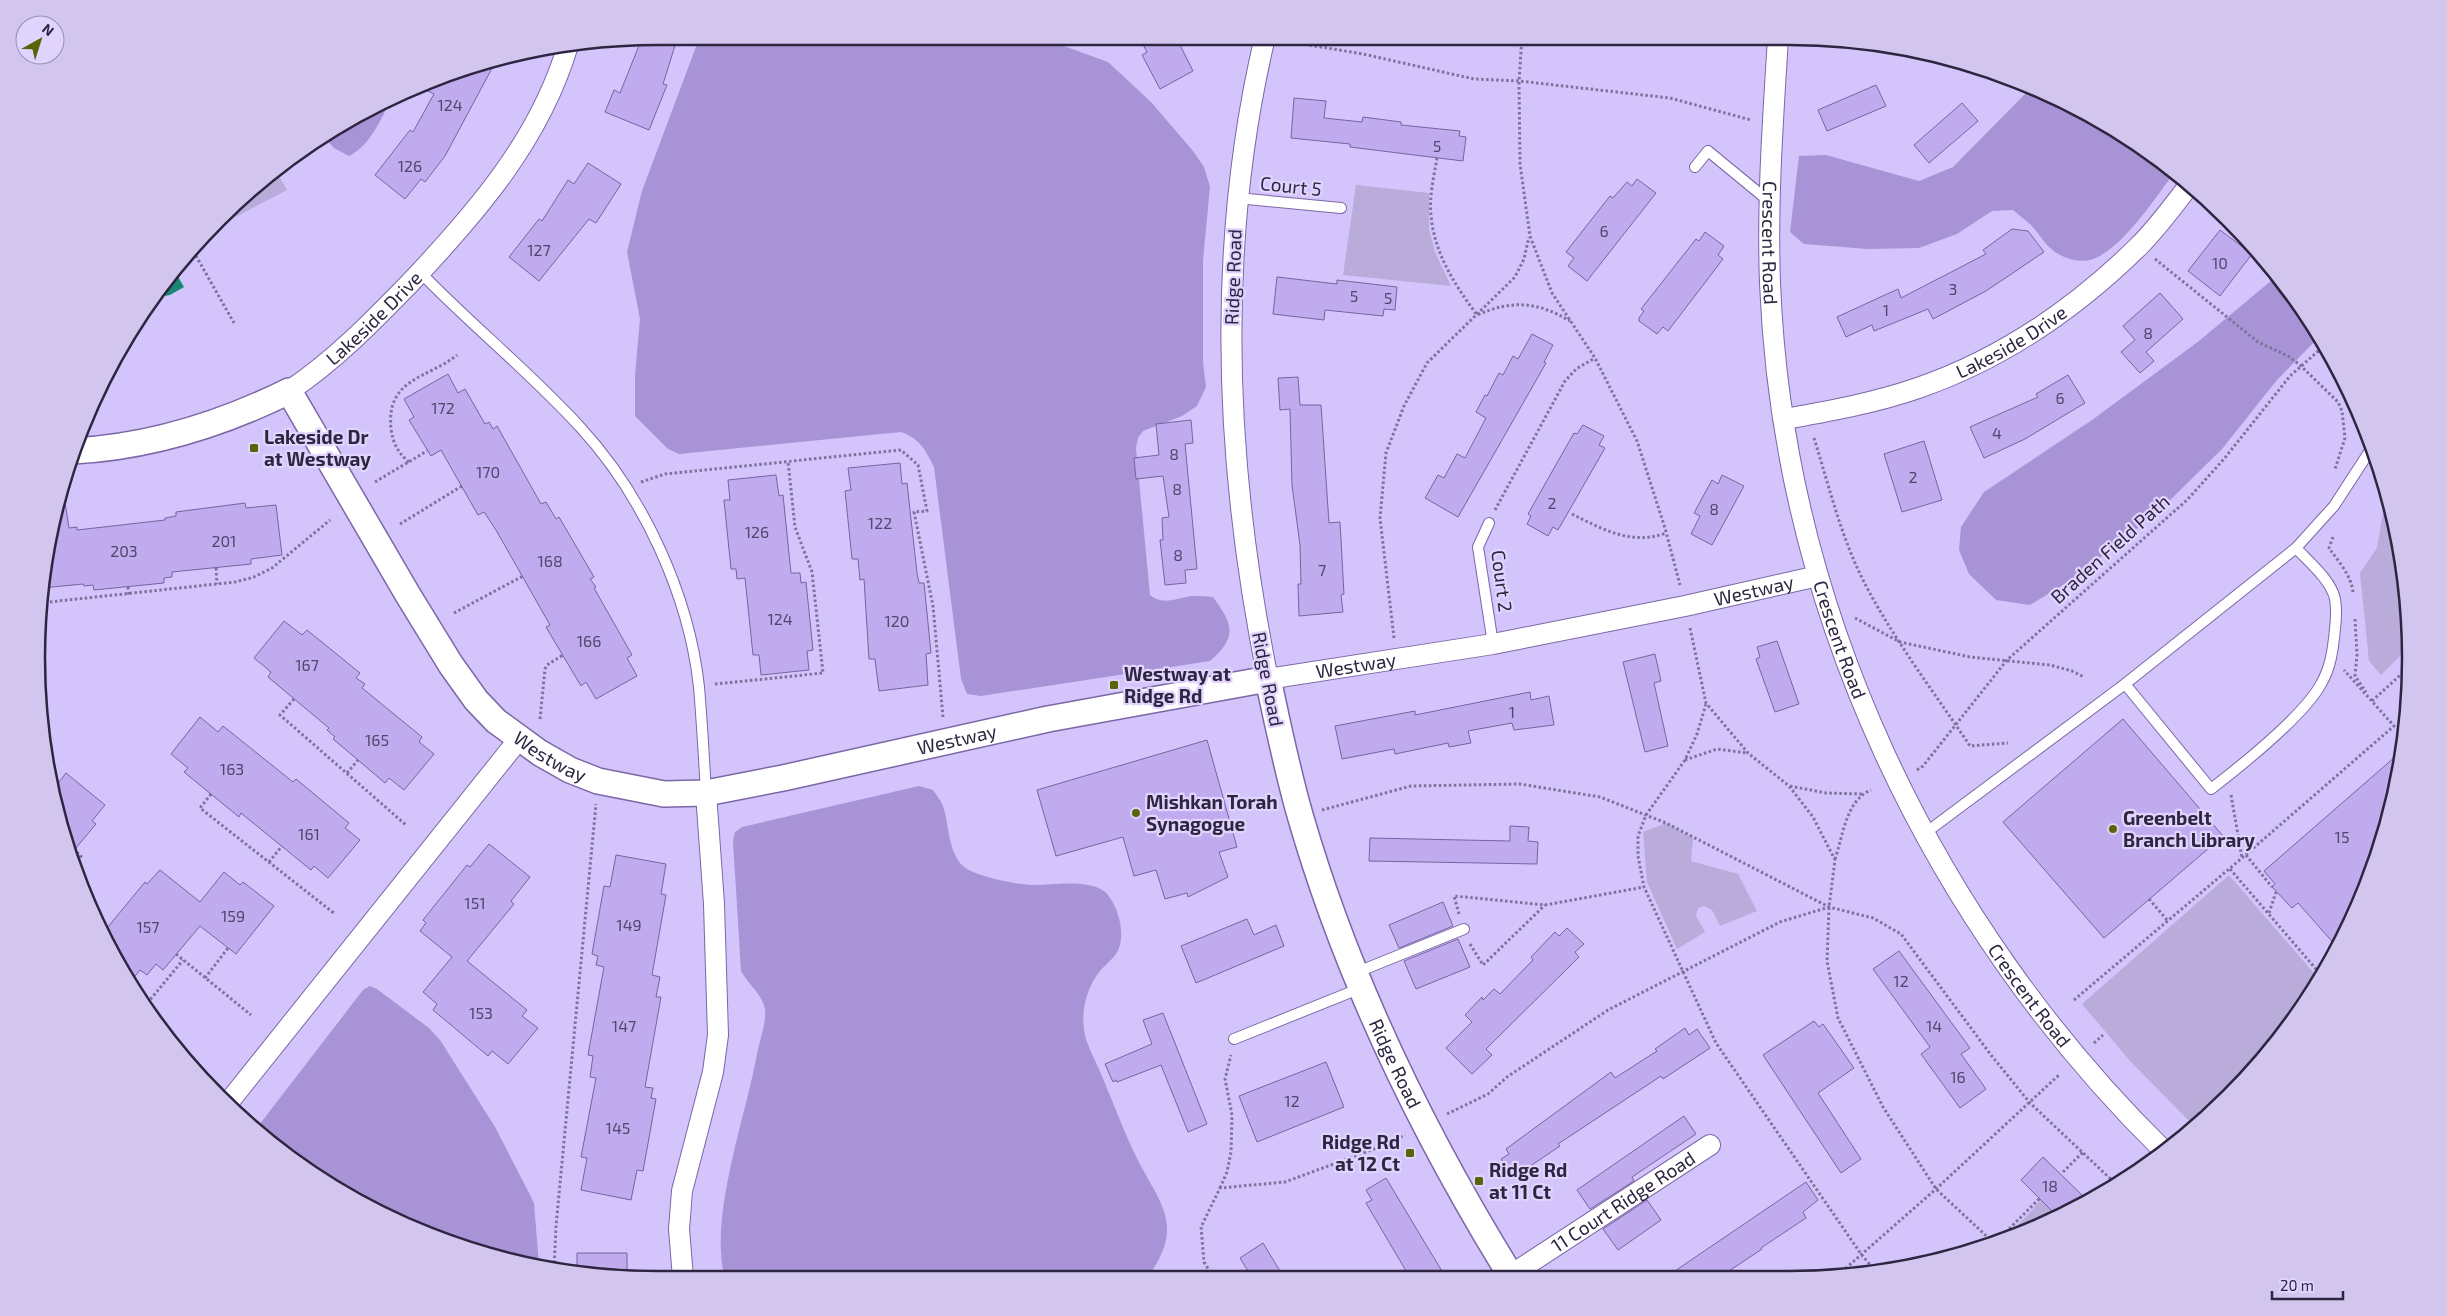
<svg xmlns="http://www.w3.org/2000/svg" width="2447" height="1316" viewBox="0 0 2447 1316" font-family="'Exo 2',sans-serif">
	<rect width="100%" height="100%" fill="#d4c4fc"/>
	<path fill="#b9acda" d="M275,169L287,190L226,222L224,217Z
		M1356,185L1429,193V229L1435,252L1451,286L1343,275Z
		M2383,512L2392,514L2409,617L2408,648L2381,675L2369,661L2360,573L2377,548Z
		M1666,823L1693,838L1691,861L1738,874L1757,911L1720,926L1712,910L1704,906L1698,908L1696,916L1705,932L1677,949L1647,882L1643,832Z
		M2229,875L2319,979L2229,1097L2194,1126L2130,1061L2082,1004Z
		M2042,1199L2057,1213L2004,1240Z"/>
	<path fill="#a793d6" d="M700,36L903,37L915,43L943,45L968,37H1039L1108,62L1151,102L1193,151L1204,167L1210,187L1203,260V362L1206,387L1197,406L1182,416L1143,431L1138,438L1136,448L1150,595C1164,606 1176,598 1192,596C1199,596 1206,596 1213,597C1233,624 1238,637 1210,661L981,696L967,694L961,679L934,467C925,449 920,439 901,432L679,454L668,449L635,416V375L640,319L627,252L642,191Z
		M2029,90L2100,119L2174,173C2156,197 2122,249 2093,259C2083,263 2070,260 2060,255C2046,248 2041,236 2031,225C2025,220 2019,215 2013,210L1992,211L1957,234L1919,248L1868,249L1804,244L1790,232L1799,156L1826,155L1919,181L1953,167Z
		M391,100C380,120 371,145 349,156L334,148L323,136L347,119Z
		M2278,275L2318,338L2277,380L2222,449L2157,513L2073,579L2030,605L1996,600L1969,574L1959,550L1961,527L1984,492L2092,420L2199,341Z
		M919,786L933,790C936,795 941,800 943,806C949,824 948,852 963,866C975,877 1019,885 1035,885C1054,885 1095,878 1108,895C1118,908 1125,931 1119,948C1116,957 1106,964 1100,971C1086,988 1080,1014 1085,1035C1088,1048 1096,1061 1101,1074C1112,1099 1121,1125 1133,1150C1156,1201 1188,1221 1148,1277L725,1278C708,1219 746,1116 757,1054C759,1043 767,1020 765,1009C762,994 748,984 741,971L733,841L735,832L742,827Z
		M370,986L377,989L429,1028L440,1040L495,1127L526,1187L534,1203L539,1265L497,1258L347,1197L279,1151L256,1129L363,990Z"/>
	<path fill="#188875" d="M174,270L184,287L170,295L153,298Z"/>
	<path fill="#c0abef" stroke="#7763a1" d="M658,36H678L663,84L667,85L649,130L605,112L614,90L620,93L642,38Z
		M1139,37H1176L1193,71L1160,89L1142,55L1147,52Z
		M497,59L445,156L425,182L421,179L405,199L375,175L410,130L413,132L434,94L420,87L458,69Z
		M1876,85L1886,106L1827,131L1818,110Z
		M1294,98L1326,101L1324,118L1362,122L1363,117L1401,122V125L1460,131L1459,136L1466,137L1463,161L1350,147V144L1291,138Z
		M1962,103L1978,121L1929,163L1914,145Z
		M588,163L621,184L596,223L589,219L539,281L509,257L539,219L542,221L568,180L574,184Z
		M1637,179L1656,193L1587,281L1568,266L1574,258L1566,252L1610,196L1613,198L1627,182L1632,186Z
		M2012,229L2028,231L2044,252L1986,291L1933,319L1928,309L1874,331L1872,325L1846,337L1837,317L1898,289L1901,298L1986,254L1983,250Z
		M2220,230L2252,254L2220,296L2188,271Z
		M1705,232L1724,246L1718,255L1723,259L1668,331L1663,327L1657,334L1639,321V318L1644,311L1641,309L1696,239L1699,241Z
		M1277,277L1337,284V280L1397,287L1395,310L1384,309L1383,316L1325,310L1324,320L1273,314Z
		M2160,293L2183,319L2146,352L2154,361L2140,373L2121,352L2135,340L2123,326Z
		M1532,334L1553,345L1544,362L1546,363L1458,517L1425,498L1438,475L1444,478L1457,454L1465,458L1486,418L1476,412L1485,395L1487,396L1499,373L1503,375L1513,356L1518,359Z
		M448,374L458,393L465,389L485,424L489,422L493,429L497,426L541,504L546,502L556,519L559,517L594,577L590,579L596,587L594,588L632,655L627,658L637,676L596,699L586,682L581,686L546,627L550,625L496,530L484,512L478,515L441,450L431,456L409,420L414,417L404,399Z
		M2068,375L2085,403L2025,439L1984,458L1970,427L2038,397L2036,394Z
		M1298,377L1300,405H1321L1329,523L1340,522L1344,594L1341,595L1343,612L1299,616L1298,584H1301L1300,545L1292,485L1290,409L1280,410L1278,378Z
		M1191,420L1193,443L1185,444L1197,569L1185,570L1186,583L1165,585L1160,540H1163L1162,518L1169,517L1163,476L1136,479L1134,458L1159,455L1156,424Z
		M1583,425L1604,436L1599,445L1605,448L1558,530L1553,527L1548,536L1527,524L1531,516L1528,514L1574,433L1577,434Z
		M1924,441L1942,500L1902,512L1884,454Z
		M900,463L902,484L907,483L917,573L919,583H924L931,653L926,654L928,685L879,691L875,659H869L864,579L860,580L858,559H852L845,491L851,490L848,468Z
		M776,475L779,496L783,495L791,573H800L801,583L806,582L813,650L807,651L809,670L761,675L759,655H753L745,578L737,579L736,569H731L724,500H730L728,480Z
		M1722,475L1744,486L1712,545L1691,534L1700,516L1694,513L1712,480L1718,484Z
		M60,489H63L69,528L77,527V530L165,520V518L176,516V512L245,503L246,508L276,505L282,555L251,559V564L172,572V577L164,578V583L94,590L93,585L84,586L83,584L42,588Z
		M284,621L302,635L307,630L360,673L356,678L365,684L362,688L422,737L419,742L434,754L404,790L389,778L385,783L358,760L333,739L335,737L327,730L329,728L268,677L271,672L254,658Z
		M1777,641L1799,704L1775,712L1756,659L1760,657L1757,647Z
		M1655,654L1661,681L1654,683L1668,746L1645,752L1623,662Z
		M1530,692L1531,700L1549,696L1554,725L1514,730L1512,723L1468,731L1471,743L1449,747L1448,743L1395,754L1394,749L1342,759L1335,726L1415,711V715Z
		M200,717L218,732L223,726L293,782L296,779L349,823L345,828L360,840L328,878L314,866L311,870L241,813L239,817L184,772L188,768L171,754Z
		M2123,719L2223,836L2104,938L2003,822Z
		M1207,740L1237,847L1219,852L1228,877L1188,897L1187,893L1165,899L1156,870L1134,876L1123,837L1056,856L1037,790Z
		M2403,750L2378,858L2337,947L2298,903L2292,908L2272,887L2275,884L2264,871Z
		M66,773L105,805L92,821L96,824L70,855L57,819L53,790Z
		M1510,826L1529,827L1528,841L1538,842L1537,864L1369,861L1370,838L1510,841Z
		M489,844L530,877L511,901L514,904L467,961L527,1010L522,1016L538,1028L508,1064L492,1051L488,1056L433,1010L437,1004L423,992L452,957L420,931L426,923L423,920L467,865L470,867Z
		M616,855L666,864L661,894L666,895L652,975L660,977L656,997H661L645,1087L653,1088L651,1098L656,1099L643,1171L637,1170L631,1200L581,1190L587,1158L581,1157L596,1078L590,1077L593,1056L588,1055L604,967L596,965L598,956L592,954L604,886L610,887Z
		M160,870L200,902L224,872L240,885L243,882L274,906L236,954L200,926L163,970L156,964L147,975L140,970L135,976L131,973L127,977L103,933L145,882L147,884Z
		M1443,902L1453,926L1399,948L1389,925Z
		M1247,919L1254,935L1276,925L1284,946L1196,983L1181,946Z
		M1567,928L1584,944L1575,952L1579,957L1486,1049L1492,1055L1472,1074L1446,1048L1472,1022L1465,1015L1482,997L1483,1000L1494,989L1500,994L1533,960L1531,957L1555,932L1559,936Z
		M1458,939L1470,967L1416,989L1404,961Z
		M1899,951L1970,1048L1961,1054L1986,1089L1960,1108L1921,1054L1930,1047L1873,969Z
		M1163,1013L1207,1124L1188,1132L1161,1065L1117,1082L1116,1080L1113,1082L1105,1064L1152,1044L1143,1020Z
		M1814,1021L1819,1027L1823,1024L1854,1068L1818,1093L1861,1159L1841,1173L1763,1055Z
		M1685,1028L1689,1035L1697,1029L1710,1048L1663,1079L1661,1076L1558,1144L1560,1146L1514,1177L1501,1159L1509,1154L1506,1149L1611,1072L1615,1078L1657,1051L1655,1049Z
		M1326,1062L1344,1107L1257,1142L1239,1096Z
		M1684,1116L1696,1134L1632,1177L1634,1181L1590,1209L1577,1190Z
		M2043,1157L2086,1199L2055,1214L2021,1180Z
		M1386,1178L1431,1253L1445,1276H1409L1366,1203L1372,1200L1366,1190Z
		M1806,1182L1818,1200L1803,1212L1806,1218L1761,1248L1762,1249L1723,1275H1669Z
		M1647,1200L1661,1220L1618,1250L1603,1229Z
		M1263,1243L1283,1276H1251L1240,1258Z
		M577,1253H627V1278L577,1272Z"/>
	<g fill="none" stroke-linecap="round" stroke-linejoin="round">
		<g stroke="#7b67a5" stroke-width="12">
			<path id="service" d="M1695,167L1708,151L1770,202
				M1237,198L1341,208
				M420,272C471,325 530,372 580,427C643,495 689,595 699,687C702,722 704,758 706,793
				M1489,523L1478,547L1493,644
				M2125,684L2211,789C2242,765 2303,717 2321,684C2331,667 2333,649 2335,629C2336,620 2337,609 2335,599C2331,580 2309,562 2296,548
				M1924,834L2125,684L2296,548L2334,506L2371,449
				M1355,973L1464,929
				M1234,1039L1361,988"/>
		</g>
		<g stroke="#7b67a5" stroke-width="22">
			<g id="minor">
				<path id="s1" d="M1265,37C1215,248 1225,468 1268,679L1493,644L1685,606L1818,576"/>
				<path id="s2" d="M1778,38C1773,119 1767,201 1770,283C1783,610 1932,923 2164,1151"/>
				<path id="s3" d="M289,391C334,361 372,322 410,283C476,213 540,140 568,45"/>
				<path id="s4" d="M1785,419C1829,411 1875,403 1918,388C2002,359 2076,308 2139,246C2158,227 2174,205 2190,184"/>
				<path d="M228,1103L519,739"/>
				<path id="s5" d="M1511,1275L1710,1145"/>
				<path d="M683,1278L679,1229L682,1191L713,1072L718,1035L714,904L706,793"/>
			</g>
		</g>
		<g stroke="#7b67a5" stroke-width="28">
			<g id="tertiary">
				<path id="s6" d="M73,451C150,447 220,425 289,391L408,595L451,665L476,700L496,721L540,753L570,770L598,781L664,794L706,793L783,778L1048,719L1268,679C1278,725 1287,770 1300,815C1347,978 1422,1132 1511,1276"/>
			</g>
		</g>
		<path stroke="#7e729b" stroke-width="3" stroke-dasharray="2.5 2.5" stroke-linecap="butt" d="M1522,37L1519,81L1520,164L1530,236L1552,293L1595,358L1637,441L1665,528L1680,585
			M1285,41L1363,54L1474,79L1519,81L1670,98L1751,120
			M1437,158C1434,176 1429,196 1431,215C1434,253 1455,285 1477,315C1512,300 1536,301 1570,321
			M191,247L234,323
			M2155,259L2258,342L2288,356L2300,365L2338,402L2342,411L2345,438L2335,469
			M1814,438C1829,486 1841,537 1864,582C1894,640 1934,692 1970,746L2008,743
			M409,462C398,453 393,443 391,429C386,378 427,379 457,355
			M375,482L427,451
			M641,482L665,474L901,450L918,465L927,511L914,512L933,606L943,717
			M1495,510L1565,381L1576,369L1595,358
			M1572,514C1602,529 1632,546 1666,533
			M400,524L462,486
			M2333,537L2329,548C2338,561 2352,576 2353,593
			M216,568L217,584
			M128,587L129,595
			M40,603L235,582L254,577L272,568L330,520
			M454,613L523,576
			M1855,618L1900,642L1970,657L2050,665L2072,671L2084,677
			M2355,619L2357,655L2355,676L2366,692
			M1690,628L1706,703L1748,753L1789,786L1813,817L1835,860L1829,907L1827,961L1838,1018L1883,1107L1936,1189L1995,1244
			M1394,638L1380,518L1386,453L1404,406L1427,363L1515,277L1524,259L1529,237
			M715,684L823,673L812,572L795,527L788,461
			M294,699L280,715L406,825
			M2372,701L2408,668
			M1706,704L1697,734L1685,760L1646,815L1638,836V856L1644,887L1716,1043L1861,1254L1877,1273
			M540,719L545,669L547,665L563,655
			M1685,760L1717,749L1747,753
			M1917,770L1923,766L2007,660L2187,500L2224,459L2290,376L2324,346
			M347,773L358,760
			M1790,786L1826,793L1862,794
			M211,794L200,808L335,914
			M2231,795L2242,858
			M1322,810L1411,786L1520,784L1600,797L1666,823L1829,907L1873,918L1901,934L1991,1055L2030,1103L2116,1184
			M2246,855L2272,887
			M1835,859C1843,836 1846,800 1871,790
			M269,862L282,846
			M73,865L81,856L74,850
			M2230,869L2322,976
			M2149,899L2168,921
			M2269,913L2276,892
			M1459,914L1454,896L1545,905L1644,887
			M1470,944L1483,965L1545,905
			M176,954L251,1015
			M205,978L228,948
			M2074,1000L2242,858L2394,726L2344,670
			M144,1007L183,960
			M2094,1043L2103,1035
			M193,1070L201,1077
			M1447,1114L1488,1094L1507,1077L1608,1010L1780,922L1829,907
			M2063,1172L2083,1152
			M2125,1180L2144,1160
			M1220,1188L1227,1172L1231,1152L1232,1115L1225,1079L1231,1055
			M1995,1243L2040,1198
			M554,1268L556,1226L596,804
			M1838,1275L1936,1189L2060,1074
			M1213,1277L1204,1262L1201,1227L1220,1188L1285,1182L1374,1149L1405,1135"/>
		<use href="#service" stroke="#fff" stroke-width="10"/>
		<use href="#minor" stroke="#fff" stroke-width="20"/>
		<use href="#tertiary" stroke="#fff" stroke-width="25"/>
	</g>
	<g fill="#586407" stroke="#e0d4fe" stroke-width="2">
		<rect x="249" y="443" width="10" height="10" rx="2.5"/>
		<rect x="1109" y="680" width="10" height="10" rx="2.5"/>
		<circle cx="1136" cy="813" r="5"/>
		<circle cx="2113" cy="829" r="5"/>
		<rect x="1405" y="1148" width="10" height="10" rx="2.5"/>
		<rect x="1474" y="1176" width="10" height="10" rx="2.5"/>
	</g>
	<g text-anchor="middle" stroke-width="4.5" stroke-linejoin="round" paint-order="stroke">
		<g font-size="16" fill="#52466c">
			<text x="450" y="111">124</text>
			<text x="1437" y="152">5</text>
			<text x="410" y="172">126</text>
			<text x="1604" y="237">6</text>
			<text x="539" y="256">127</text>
			<text x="2220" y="269">10</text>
			<text x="1953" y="295">3</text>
			<text x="1354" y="302">5</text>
			<text x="1388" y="304">5</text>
			<text x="1886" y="316">1</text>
			<text x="2148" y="339">8</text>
			<text x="2060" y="404">6</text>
			<text x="443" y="414">172</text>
			<text x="1997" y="439">4</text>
			<text x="1174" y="460">8</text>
			<text x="488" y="478">170</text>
			<text x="1913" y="483">2</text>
			<text x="1177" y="495">8</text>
			<text x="1552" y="509">2</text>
			<text x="1714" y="515">8</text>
			<text x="880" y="529">122</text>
			<text x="757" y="538">126</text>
			<text x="224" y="547">201</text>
			<text x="124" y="557">203</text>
			<text x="1178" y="561">8</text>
			<text x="550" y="567">168</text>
			<text x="1322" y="576">7</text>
			<text x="780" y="625">124</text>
			<text x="897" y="627">120</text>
			<text x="589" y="647">166</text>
			<text x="307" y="671">167</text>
			<text x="1512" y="718">1</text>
			<text x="377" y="746">165</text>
			<text x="232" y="775">163</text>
			<text x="309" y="840">161</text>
			<text x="2342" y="843">15</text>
			<text x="475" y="909">151</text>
			<text x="233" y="922">159</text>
			<text x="629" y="931">149</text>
			<text x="148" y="933">157</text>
			<text x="1901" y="987">12</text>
			<text x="481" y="1019">153</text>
			<text x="624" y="1032">147</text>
			<text x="1934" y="1032">14</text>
			<text x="1958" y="1083">16</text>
			<text x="1292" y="1107">12</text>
			<text x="618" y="1134">145</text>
			<text x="2050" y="1192">18</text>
		</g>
		<g font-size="19" fill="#2e2540" stroke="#e0d4fe">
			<text transform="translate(1291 186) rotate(6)" y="7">Court 5</text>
			<text dy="7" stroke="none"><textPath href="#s2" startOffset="205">Crescent Road</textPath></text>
			<text transform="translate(1233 277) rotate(-88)" y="7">Ridge Road</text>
			<text dy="7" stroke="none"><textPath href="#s3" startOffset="112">Lakeside Drive</textPath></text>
			<text dy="7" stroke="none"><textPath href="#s4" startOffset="241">Lakeside Drive</textPath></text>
			<text transform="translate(2110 549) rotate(-42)" y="7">Braden Field Path</text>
			<text transform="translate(1502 581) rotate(83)" y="7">Court 2</text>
			<text dy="7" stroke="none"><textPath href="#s1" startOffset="1141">Westway</textPath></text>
			<text dy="7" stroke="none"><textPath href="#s2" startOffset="610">Crescent Road</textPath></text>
			<text dy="7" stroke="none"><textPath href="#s1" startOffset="736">Westway</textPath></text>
			<text transform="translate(1268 679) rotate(79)" y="7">Ridge Road</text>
			<text dy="7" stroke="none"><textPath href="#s6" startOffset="1101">Westway</textPath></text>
			<text dy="7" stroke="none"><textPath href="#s6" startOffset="681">Westway</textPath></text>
			<text dy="7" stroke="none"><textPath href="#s2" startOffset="1015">Crescent Road</textPath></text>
			<text dy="7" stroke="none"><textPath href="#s6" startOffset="1824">Ridge Road</textPath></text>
			<text dy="7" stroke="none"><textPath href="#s5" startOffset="134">11 Court Ridge Road</textPath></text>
		</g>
		<g font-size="19" font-weight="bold" fill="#2e2540" stroke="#e0d4fe" text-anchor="start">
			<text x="264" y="444">Lakeside Dr<tspan x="264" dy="22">at Westway</tspan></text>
			<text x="1124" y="681">Westway at<tspan x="1124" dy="22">Ridge Rd</tspan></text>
			<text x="1146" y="809">Mishkan Torah<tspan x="1146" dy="22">Synagogue</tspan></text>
			<text x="2123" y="825">Greenbelt<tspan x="2123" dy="22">Branch Library</tspan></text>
			<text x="1400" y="1149" text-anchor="end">Ridge Rd<tspan x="1400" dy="22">at 12 Ct</tspan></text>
			<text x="1489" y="1177">Ridge Rd<tspan x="1489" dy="22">at 11 Ct</tspan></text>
		</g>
	</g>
	<path d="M0 0H2447V1316H0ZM658 45H1789A613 613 0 0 1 2402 658V658A613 613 0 0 1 1789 1271H658A613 613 0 0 1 45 658V658A613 613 0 0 1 658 45Z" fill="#d2c6ef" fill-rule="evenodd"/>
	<path fill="none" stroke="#2e2540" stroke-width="2.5" d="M658 45H1789A613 613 0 0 1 2402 658V658A613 613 0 0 1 1789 1271H658A613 613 0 0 1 45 658V658A613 613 0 0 1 658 45Z"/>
	<g transform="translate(40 40) rotate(39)"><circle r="24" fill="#e0d4fe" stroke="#998eb2"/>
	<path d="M0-4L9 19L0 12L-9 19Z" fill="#586407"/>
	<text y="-8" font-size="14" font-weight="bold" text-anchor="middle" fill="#2e2540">N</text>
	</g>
	<path d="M2272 1291v8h71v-8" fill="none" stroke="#2e2540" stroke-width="2.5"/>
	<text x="2280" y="1291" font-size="15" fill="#2e2540" stroke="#e0d4fe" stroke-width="4" paint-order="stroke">20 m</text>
</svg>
